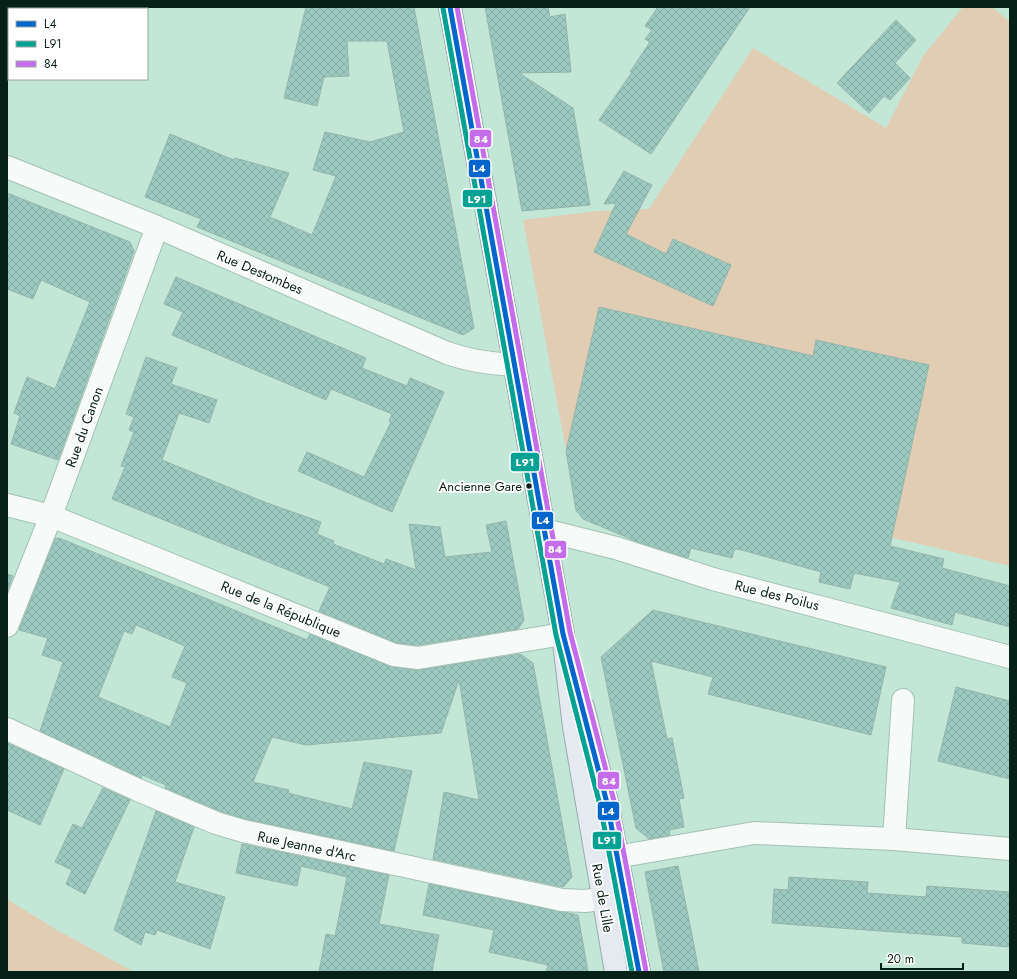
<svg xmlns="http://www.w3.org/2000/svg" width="1017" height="979" viewBox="0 0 1017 979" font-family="Jost,sans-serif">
	<defs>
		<pattern id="building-cross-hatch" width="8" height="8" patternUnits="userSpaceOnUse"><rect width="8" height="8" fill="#9ccac0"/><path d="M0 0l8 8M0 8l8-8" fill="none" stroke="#85ada4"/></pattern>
	</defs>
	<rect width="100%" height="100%" fill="#c2e7d7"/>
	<path fill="#e0cdb4" d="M963,7H992L1010,22V566L924,545L569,466L523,220L597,211L649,209L753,48L886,128L923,56Z
		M7,899L57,930L134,972H7Z"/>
	<path fill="url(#building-cross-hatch)" stroke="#94b4ab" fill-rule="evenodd" d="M306,7H414L474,328L463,335L197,227L201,219L145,197L170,134L234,160L235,158L289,173L270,217L312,235L336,176L313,170L325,132L370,142L404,132L387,41H347L349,76L324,77L317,106L284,98Z
		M485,7H548L550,17L565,14L571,72L519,73L573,108L590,205L522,211Z
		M658,7H750L651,154L599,120L632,72H630L650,42L645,39L652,30L645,26Z
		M896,20L916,40L895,63L910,78L890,100L884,96L869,113L837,83Z
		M624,171L652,185L626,234L666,254L673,239L731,265L713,306L594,252L616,203L604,204Z
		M7,193L130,242L134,251L58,460L11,444L20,416L14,413L27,377L55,389L90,302L41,280L33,299L7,289Z
		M176,277L366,358L362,368L407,386L410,378L444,392L392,512L298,471L307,452L364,477L391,422L389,421L392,414L331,389L326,400L172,335L183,312L164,304Z
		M599,307L813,356L816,340L929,365L890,546L944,559L942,568L1010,586V627L955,612L952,625L891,608L900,582L854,573L850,589L819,582L821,572L738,549L734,550L732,558L691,548L688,558L638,542L583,519L576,510L566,451Z
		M146,357L177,368L171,384L217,400L209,423L179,413L162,460L267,503L321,522L317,534L334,541L333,544L384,564L386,559L416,570L409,524L440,527L445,557L492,552L486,525L506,521L524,620L518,629L418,645L397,643L319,611L330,587L112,499L125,467L121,466L134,432L129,430L134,417L126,414Z
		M59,538L307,640L310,634L392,667L420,670L520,654L533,663L572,877L563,887L433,859L444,792L479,800L459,680L441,733L306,745L272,737L253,782L289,790L288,793L352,809L364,762L412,771L394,851L246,819L220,811L165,788L166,785L142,775L141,778L40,731L63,662L42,655L48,638L19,630L55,539ZM136,625L185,646L172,677L187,683L170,727L98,697L124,631L132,634Z
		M7,574L13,576L7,592Z
		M653,610L886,667L871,735L708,694L713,677L651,661L667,739L672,738L684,798L679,799L684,827L669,830L670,835L649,839L636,828L601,657Z
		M956,687L1010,701V779L938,761Z
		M7,743L64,769L40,825L7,810Z
		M103,788L130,800L85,894L66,884L72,870L55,862L73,824L82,828Z
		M156,811L194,827L175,882L225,897L210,949L157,930L155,935L145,932L141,945L114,930Z
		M242,844L389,875L379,924L439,935L432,972H319L326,934L335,936L347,877L301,866L297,886L236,873Z
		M678,866L692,935L699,972H664L657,936L645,872Z
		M789,877L868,882L867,893L926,897L927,886L1009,892L1010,947L962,943V937L772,923L774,889L788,890Z
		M429,884L578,915L588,972H546L548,965L489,952L494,930L423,915Z"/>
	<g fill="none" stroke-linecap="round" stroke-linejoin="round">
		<g stroke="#a3c0b4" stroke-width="24">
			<path id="minor" d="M7,167L157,227L447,353C470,361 491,364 515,365
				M7,505L51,516L394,655L418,658L563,634
				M544,530L616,548L713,579L1010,657
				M7,626L51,516L157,227
				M7,729L138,790L216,823L243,831L562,900L585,901L621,896
				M894,839L903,700
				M599,860L754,833L894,839L1010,849"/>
		</g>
		<g stroke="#99aab0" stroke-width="24">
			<path id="primary" d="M450,7L563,634L574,727L616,972
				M583,707L607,803L639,972"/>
		</g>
		<use href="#minor" stroke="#f6fbf9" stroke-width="22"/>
		<use href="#primary" stroke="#e5eaf0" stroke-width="22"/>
		<g stroke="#fff" stroke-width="8">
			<path id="bus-1" d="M450,7L563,634L607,803L639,972"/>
		</g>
		<g stroke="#fff" stroke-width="8">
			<path id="bus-2" d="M443,8L556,635L600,805L632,972"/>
		</g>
		<g stroke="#fff" stroke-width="8">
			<path id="bus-3" d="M457,7L570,632L614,801L646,971"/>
		</g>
		<use href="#bus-1" stroke="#06c" stroke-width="5"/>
		<use href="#bus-2" stroke="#01a194" stroke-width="5"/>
		<use href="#bus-3" stroke="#c46ceb" stroke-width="5"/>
	</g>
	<circle fill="#062117" stroke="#fff" stroke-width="1.5" cx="529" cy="486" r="3.5"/>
	<g text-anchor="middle" stroke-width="4" stroke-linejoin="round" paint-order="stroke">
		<g font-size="13" fill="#062117" stroke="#fff" text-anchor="end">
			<text x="522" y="491">Ancienne Gare</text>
		</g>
		<g font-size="14" fill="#062117" stroke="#fff">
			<text transform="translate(260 272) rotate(23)" y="5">Rue Destombes</text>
			<text transform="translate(84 427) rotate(-70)" y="5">Rue du Canon</text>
			<text transform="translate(777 595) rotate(14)" y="5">Rue des Poilus</text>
			<text transform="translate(281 609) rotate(22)" y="5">Rue de la République</text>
			<text transform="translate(307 846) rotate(12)" y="5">Rue Jeanne d'Arc</text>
			<text transform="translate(603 898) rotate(80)" y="5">Rue de Lille</text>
		</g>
	</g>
	<g stroke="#fff" stroke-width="1.5">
		<rect x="469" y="129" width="23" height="19" rx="4" fill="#c46ceb"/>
		<rect x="468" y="159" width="23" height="19" rx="4" fill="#06c"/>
		<rect x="462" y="189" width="31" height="19" rx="4" fill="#01a194"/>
		<rect x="510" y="452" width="30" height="20" rx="4" fill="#01a194"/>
		<rect x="531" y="511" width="23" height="19" rx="4" fill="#06c"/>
		<rect x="544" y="540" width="23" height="19" rx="4" fill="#c46ceb"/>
		<rect x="597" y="771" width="23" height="19" rx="4" fill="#c46ceb"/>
		<rect x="597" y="801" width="23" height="20" rx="4" fill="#06c"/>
		<rect x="592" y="831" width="30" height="19" rx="4" fill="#01a194"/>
	</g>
	<g font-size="11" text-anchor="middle" font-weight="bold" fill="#fff">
		<text x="481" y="143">84</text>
		<text x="479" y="172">L4</text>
		<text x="477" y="203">L91</text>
		<text x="525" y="466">L91</text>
		<text x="543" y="524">L4</text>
		<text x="555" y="553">84</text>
		<text x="609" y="785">84</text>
		<text x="608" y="815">L4</text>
		<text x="607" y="844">L91</text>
	</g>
	<rect width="1017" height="979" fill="none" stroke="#062117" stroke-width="16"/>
	<rect x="8" y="8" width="140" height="72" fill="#ffffff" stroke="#9ba6a2"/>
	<rect x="16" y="21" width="20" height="6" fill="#0066cc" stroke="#9ba6a2"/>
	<text x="44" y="28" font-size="12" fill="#062117">L4</text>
	<rect x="16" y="41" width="20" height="6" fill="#01a194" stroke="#9ba6a2"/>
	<text x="44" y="48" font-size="12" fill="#062117">L91</text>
	<rect x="16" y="61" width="20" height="6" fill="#c46ceb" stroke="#9ba6a2"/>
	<text x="44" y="68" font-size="12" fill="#062117">84</text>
	<path d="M881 963v6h82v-6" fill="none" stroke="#062117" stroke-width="2"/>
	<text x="887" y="963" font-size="12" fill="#062117" stroke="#ffffff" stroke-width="3" paint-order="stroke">20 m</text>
</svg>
